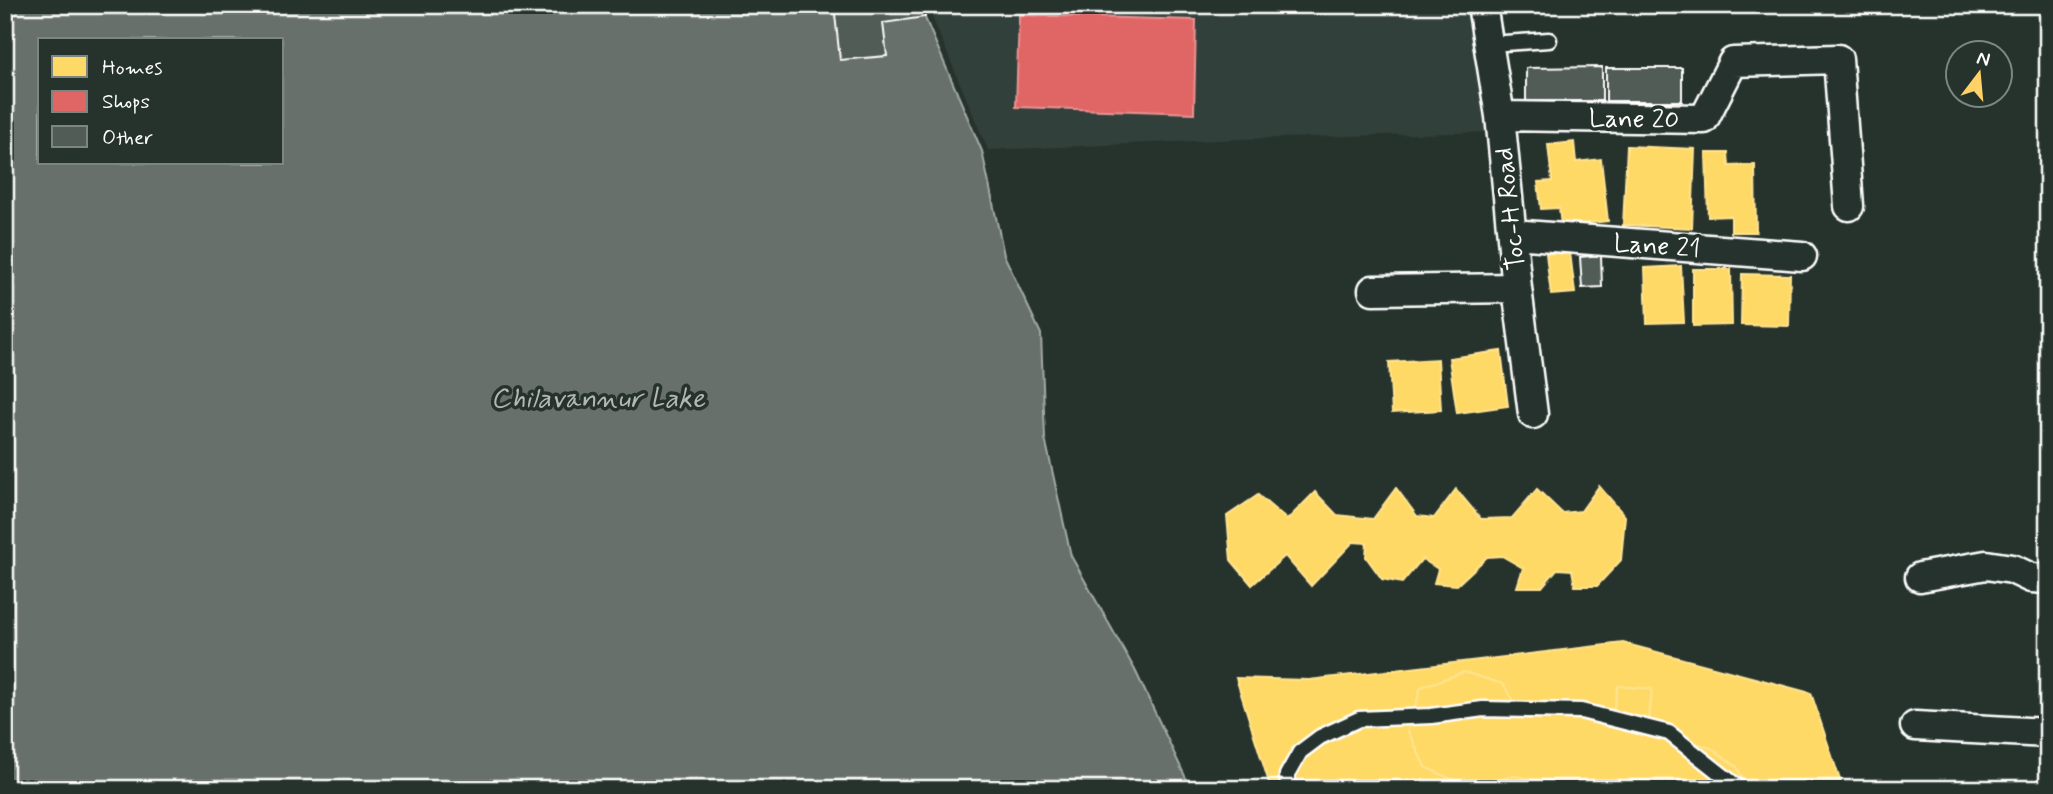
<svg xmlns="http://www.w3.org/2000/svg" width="2053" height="794" viewBox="0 0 2053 794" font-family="Mynerve,sans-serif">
	<rect width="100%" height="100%" fill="#26332d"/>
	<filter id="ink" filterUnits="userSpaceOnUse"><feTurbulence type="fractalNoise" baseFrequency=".0143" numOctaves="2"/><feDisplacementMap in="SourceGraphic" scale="14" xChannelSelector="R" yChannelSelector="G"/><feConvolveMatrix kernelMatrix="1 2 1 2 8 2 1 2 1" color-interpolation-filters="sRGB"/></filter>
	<g filter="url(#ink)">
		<path fill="#333f3a" d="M927,5H1468L1487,132L1242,139L988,150Z"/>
		<path fill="#67706c" stroke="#a4a9a7" stroke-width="2" fill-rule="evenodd" d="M5,5H924L925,18L982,151L1004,255L1041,334L1045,438L1071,556L1135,670L1191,789H5ZM40,40H282V163H40Z"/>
		<path fill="#ffd966" stroke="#ffe494" stroke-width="2" d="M1574,142L1576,162L1601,159L1608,221L1561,226L1559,208L1541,209L1538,182L1552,181L1548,145Z
			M1627,146L1695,149L1692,228L1623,225Z
			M1706,153H1728L1729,166L1755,165L1756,232H1731V216L1708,217Z
			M1570,252L1575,293L1551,295L1546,254Z
			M1681,266L1684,322L1647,323L1645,268Z
			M1693,269H1731L1732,325L1693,326Z
			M1742,274L1790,275L1789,326L1741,325Z
			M1501,351L1508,406L1457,413L1449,358Z
			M1438,359L1441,410L1392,413L1389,362Z
			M1599,486L1625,516L1621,560L1597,586H1575L1572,570L1557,569L1542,587H1517L1523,568L1502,556L1487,557L1457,585L1434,583L1438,569L1422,559L1402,583L1382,579L1366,557L1367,543L1353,542L1311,586L1285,556L1252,585L1231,560L1227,516L1258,495L1287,520L1315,492L1337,515L1373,519L1396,488L1417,516L1434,518L1456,489L1481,519L1512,518L1537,489L1562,513L1581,511Z
			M1623,643L1811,693L1843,789H1271L1236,678L1309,680Z
			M1464,672L1503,684L1519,708L1611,722L1618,686L1652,689L1648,732L1670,734L1713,749L1737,767L1748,789H1592L1515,776L1466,786L1425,767L1408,731L1421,687Z"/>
		<path fill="#e06666" stroke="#e99494" stroke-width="2" d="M1019,15L1196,20L1194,113L1016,107Z"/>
		<path fill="#515c57" stroke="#fff" stroke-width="2" d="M834,5H879V9L924,5L925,17L883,23L887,56L840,60Z
			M1602,67V101H1526V68Z
			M1606,68H1682V101H1606Z
			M1601,255L1602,287L1582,288L1580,257Z"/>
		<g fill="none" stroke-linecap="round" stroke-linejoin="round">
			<g stroke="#fff" stroke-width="19">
				<path id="service" d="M1489,44L1549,40
					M1289,789L1287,775L1300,752L1320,737L1359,719L1431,716L1483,709L1581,711L1669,733L1740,789"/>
			</g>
			<g stroke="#fff" stroke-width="33">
				<path id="minor" d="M1482,5L1500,116L1517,288L1533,414
					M1500,116L1704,119L1733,62L1838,59L1849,206
					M1512,234L1802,256
					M1373,290L1517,288
					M1920,577L1986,565L2012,569L2031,578L2048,579
					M1915,726L2048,733"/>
			</g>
			<use href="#service" stroke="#26332d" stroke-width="14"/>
			<use href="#minor" stroke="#26332d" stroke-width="28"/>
		</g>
	</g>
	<g text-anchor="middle" stroke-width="7" stroke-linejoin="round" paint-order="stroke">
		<g font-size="26" fill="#fff" stroke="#26332d">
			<text transform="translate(1634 118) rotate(1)" y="9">Lane 20</text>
			<text transform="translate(1509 209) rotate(-96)" y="9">Toc-H Road</text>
			<text transform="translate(1657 245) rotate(4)" y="9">Lane 21</text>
		</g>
		<g font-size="28" font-style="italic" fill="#b3b8b6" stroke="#26332d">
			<text x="598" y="407">Chilavannur Lake</text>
		</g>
	</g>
	<rect width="2053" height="794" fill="none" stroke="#26332d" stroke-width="28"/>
	<rect x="14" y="14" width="2025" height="766" fill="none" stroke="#fff" stroke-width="2.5" filter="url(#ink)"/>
	<rect x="38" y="38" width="245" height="126" fill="#26332d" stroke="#7d8581" stroke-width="2"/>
	<rect x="52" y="56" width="35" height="21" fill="#ffd966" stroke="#7d8581" stroke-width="2"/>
	<text x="102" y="74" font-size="21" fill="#ffffff">Homes</text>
	<rect x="52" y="91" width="35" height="21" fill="#e06666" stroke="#7d8581" stroke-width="2"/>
	<text x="102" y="108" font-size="21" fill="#ffffff">Shops</text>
	<rect x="52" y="126" width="35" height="21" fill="#515c57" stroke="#7d8581" stroke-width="2"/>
	<text x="102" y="144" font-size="21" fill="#ffffff">Other</text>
	<g transform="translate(1979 74) rotate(16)"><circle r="33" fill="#26332d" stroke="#7d8581" stroke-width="2"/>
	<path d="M0-5L12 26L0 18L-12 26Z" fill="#ffd166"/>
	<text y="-10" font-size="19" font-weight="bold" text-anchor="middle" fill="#ffffff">N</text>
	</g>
</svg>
